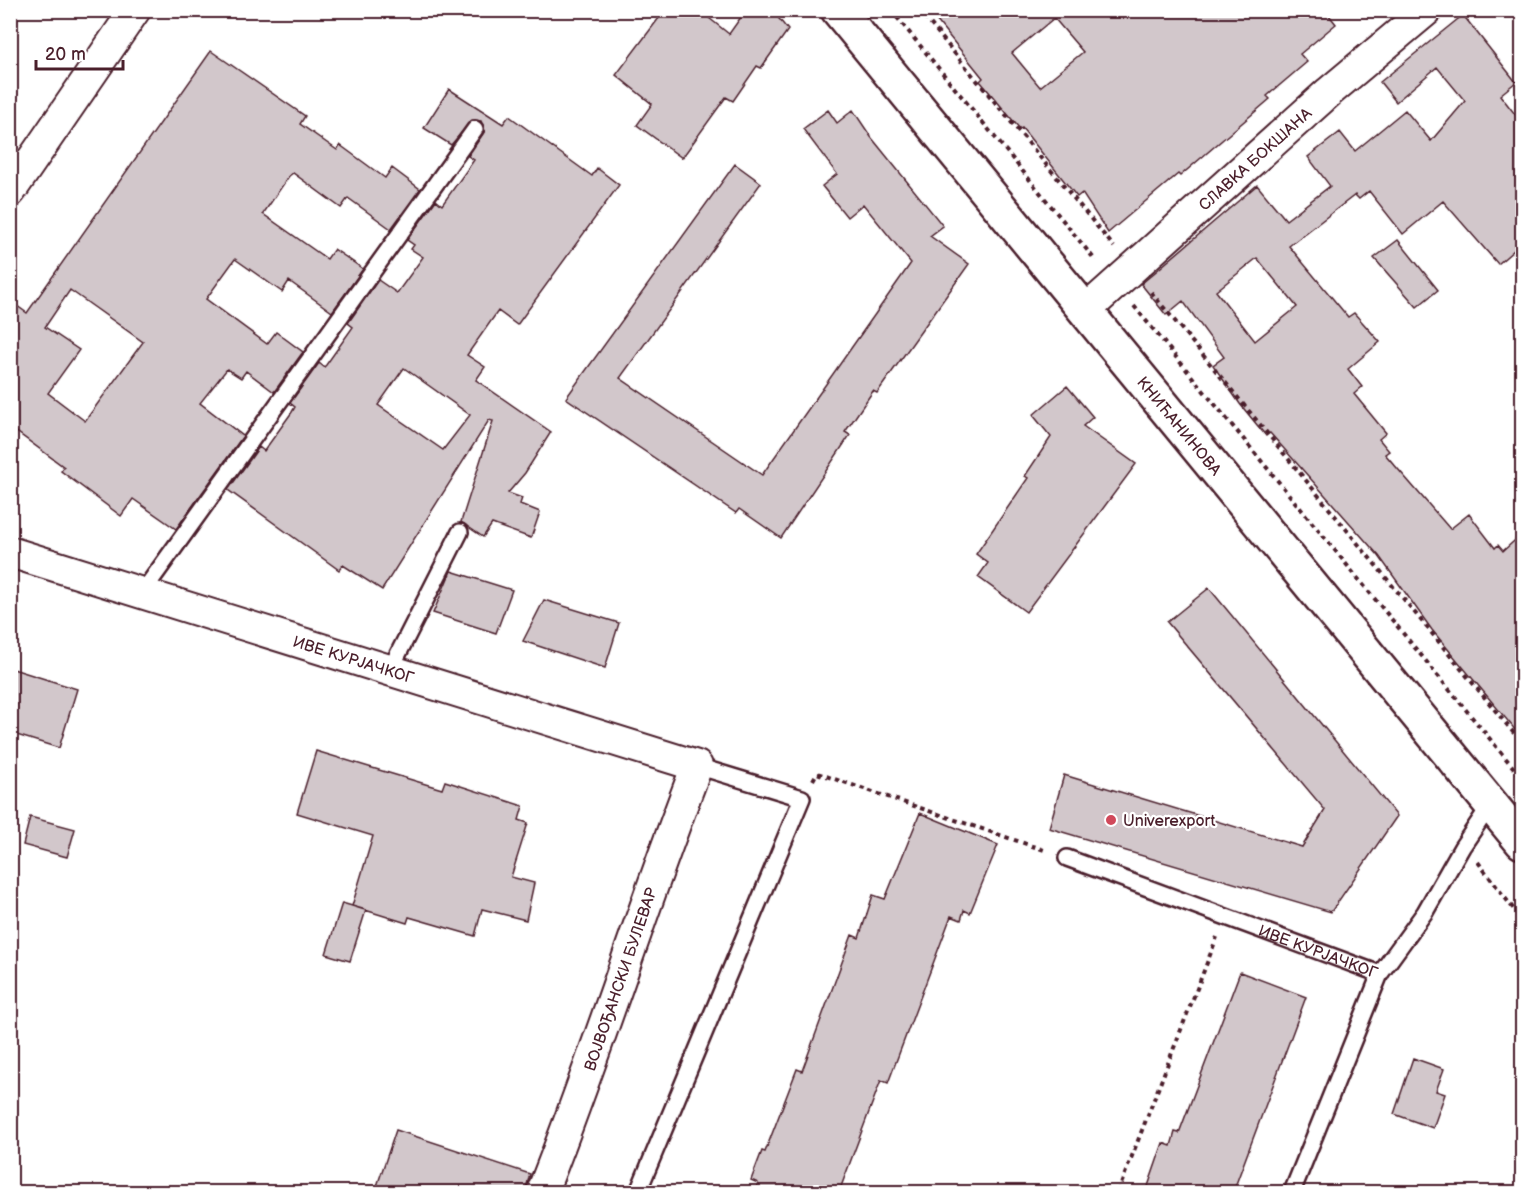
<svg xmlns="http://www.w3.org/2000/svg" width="1533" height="1203" viewBox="0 0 1533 1203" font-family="'Balsamiq Sans',sans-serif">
	<rect width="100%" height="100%" fill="#fff"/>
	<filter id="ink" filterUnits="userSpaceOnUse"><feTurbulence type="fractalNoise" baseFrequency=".0167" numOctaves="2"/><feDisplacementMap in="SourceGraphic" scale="12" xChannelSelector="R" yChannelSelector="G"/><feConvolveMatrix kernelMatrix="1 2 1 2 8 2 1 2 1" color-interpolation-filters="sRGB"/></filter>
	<g filter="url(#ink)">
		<path fill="#d2c7cb" stroke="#4a1f2b" stroke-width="1.5" fill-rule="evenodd" d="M665,10H699L729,34L746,10H772L788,30L761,68L757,66L733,101L726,97L682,158L637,125L652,104L616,75Z
			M928,10H1325L1336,24L1300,54L1307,62L1267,96L1270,99L1180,176L1178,174L1108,233L1082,193L1077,197L1022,128L1020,129L980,81L983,78ZM1054,18L1083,52L1040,87L1012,53Z
			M1463,15L1516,82L1500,95L1522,123V243L1498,264L1443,201L1403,234L1369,191L1359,199L1355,195L1289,246L1348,317L1354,313L1380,342L1348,369L1362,387L1354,394L1386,433L1379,439L1389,451L1385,454L1450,529L1469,514L1495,548L1498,545L1503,551L1522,534V738L1432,630L1379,556L1270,433L1266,436L1240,404L1213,365L1224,357L1183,301L1166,315L1141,284L1257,185L1286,220L1330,186L1308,157L1340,132L1355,151L1405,110L1431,141L1465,101L1437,67L1396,102L1380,82ZM1257,258L1297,307L1255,341L1216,291Z
			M211,51L305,116L300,124L337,150L340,145L385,178L392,168L420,189L391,229L348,198L341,208L293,173L289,176L263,214L327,259L334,249L363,269L332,312L289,281L282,292L235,259L206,299L267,344L276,332L303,352L274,392L246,371L241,378L227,369L200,403L243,436L176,529L133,499L121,516L61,471L64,467L10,427V301L27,313ZM70,290L143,342L85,421L48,393L79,350L45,327Z
			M449,89L503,124L509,116L592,176L597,168L619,185L517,325L498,311L467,355L485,367L476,380L551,432L525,473L508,493L522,498L520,504L540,512L531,538L492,524L483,537L461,522L493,421L489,420L382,590L343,565L339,570L228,490L259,447L264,451L292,412L295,407L290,403L319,363L324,367L326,365L353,327L348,323L378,280L397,293L423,257L411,249L414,245L407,240L436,200L442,205L474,160L468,156L485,131L481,121L472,120L451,145L424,128ZM404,368L470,415L443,450L378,405Z
			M828,110L837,123L853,110L871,137L943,226L930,236L969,264L877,393L873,391L845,432L850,435L781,538L739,509L736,513L566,398L735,164L761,183L620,378L762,475L911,263L863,204L847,217L822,186L837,174L803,129Z
			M1398,240L1438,290L1417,307L1374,258Z
			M1067,386L1093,417L1083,426L1136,464L1026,612L978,577L988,563L976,554L1028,478L1025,476L1051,437L1033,415Z
			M451,571L512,590L496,633L433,613Z
			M1209,588L1397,816L1331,912L1049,828L1064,775L1302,847L1325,810L1167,622Z
			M544,600L619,623L605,668L523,641Z
			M10,668L77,689L59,748L10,733Z
			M316,751L442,789L445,781L523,806L519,820L528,823L511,877L534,883L526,920L482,909L475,936L409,917L407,923L352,906L373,836L297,813Z
			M920,813L998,845L970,913L964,910L961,920L951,916L888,1083L881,1080L839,1192H755L758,1183L751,1180L762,1151L765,1152L797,1069L802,1071L852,935L859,938L873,895L885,899Z
			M30,817L75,829L67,857L23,845Z
			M342,903L366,910L350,961L326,954Z
			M1240,972L1306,997L1233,1192H1146L1163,1143L1171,1146L1175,1132L1179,1133Z
			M1413,1058L1444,1069L1436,1091L1445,1094L1433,1128L1394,1114Z
			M396,1130L530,1174L525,1192H375Z"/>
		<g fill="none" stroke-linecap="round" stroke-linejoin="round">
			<g stroke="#4a1f2b" stroke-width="20">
				<g id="lane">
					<path d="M142,593L475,129"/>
					<path d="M390,670L460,532"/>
					<path id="s1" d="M1067,858L1380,974L1425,912L1462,847L1491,804"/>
					<path d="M638,1192L802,798L697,766"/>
					<path d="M1292,1192L1380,974"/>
				</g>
			</g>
			<g stroke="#4a1f2b" stroke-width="34">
				<g id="street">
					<path d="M10,192L135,10"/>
					<path id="s2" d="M1085,311L1329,92L1427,10"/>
					<path id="s3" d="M10,552L697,766C642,907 598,1052 542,1192"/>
				</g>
			</g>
			<g stroke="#4a1f2b" stroke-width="38">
				<g id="secondary">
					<path id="s4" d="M838,10L1522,842"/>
				</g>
			</g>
			<path stroke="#4a1f2b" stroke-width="4" stroke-dasharray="4.5 4.5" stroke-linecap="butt" d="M891,10L1096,261
				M919,10L1114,247
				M1151,292L1522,743
				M1134,306L1522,778
				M813,780L817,773L1047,851
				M1478,862L1522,920
				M1118,1192L1217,937"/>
			<use href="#lane" stroke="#fff" stroke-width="15"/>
			<use href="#street" stroke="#fff" stroke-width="30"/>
			<use href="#secondary" stroke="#fff" stroke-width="33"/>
		</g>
	</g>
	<circle fill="#d1495b" stroke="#fff" stroke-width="2" cx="1111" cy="820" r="6"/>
	<g text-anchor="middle" stroke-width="4.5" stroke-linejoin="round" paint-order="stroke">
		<g font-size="16" fill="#4a1f2b" stroke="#fff">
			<text dy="6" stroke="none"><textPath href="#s2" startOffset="228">СЛАВКА БОКШАНА</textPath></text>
			<text dy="6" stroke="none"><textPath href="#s4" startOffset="538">КНИЋАНИНОВА</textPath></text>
			<text dy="6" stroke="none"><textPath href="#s3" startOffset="360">ИВЕ КУРЈАЧКОГ</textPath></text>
			<text dy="6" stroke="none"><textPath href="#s1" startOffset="268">ИВЕ КУРЈАЧКОГ</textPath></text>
			<text transform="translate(620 979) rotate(-71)" y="6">ВОЈВОЂАНСКИ БУЛЕВАР</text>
		</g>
		<g font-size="16" fill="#4a1f2b" stroke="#fff" text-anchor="start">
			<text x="1123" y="826">Univerexport</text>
		</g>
	</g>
	<rect width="1533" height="1203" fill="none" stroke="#fff" stroke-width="36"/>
	<rect x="18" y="18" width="1497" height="1167" fill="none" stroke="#4a1f2b" stroke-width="2" filter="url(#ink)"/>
	<path d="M36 60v9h87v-9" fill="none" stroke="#4a1f2b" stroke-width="3"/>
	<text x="45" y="60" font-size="18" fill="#4a1f2b" stroke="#ffffff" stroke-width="4.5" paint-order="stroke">20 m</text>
</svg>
